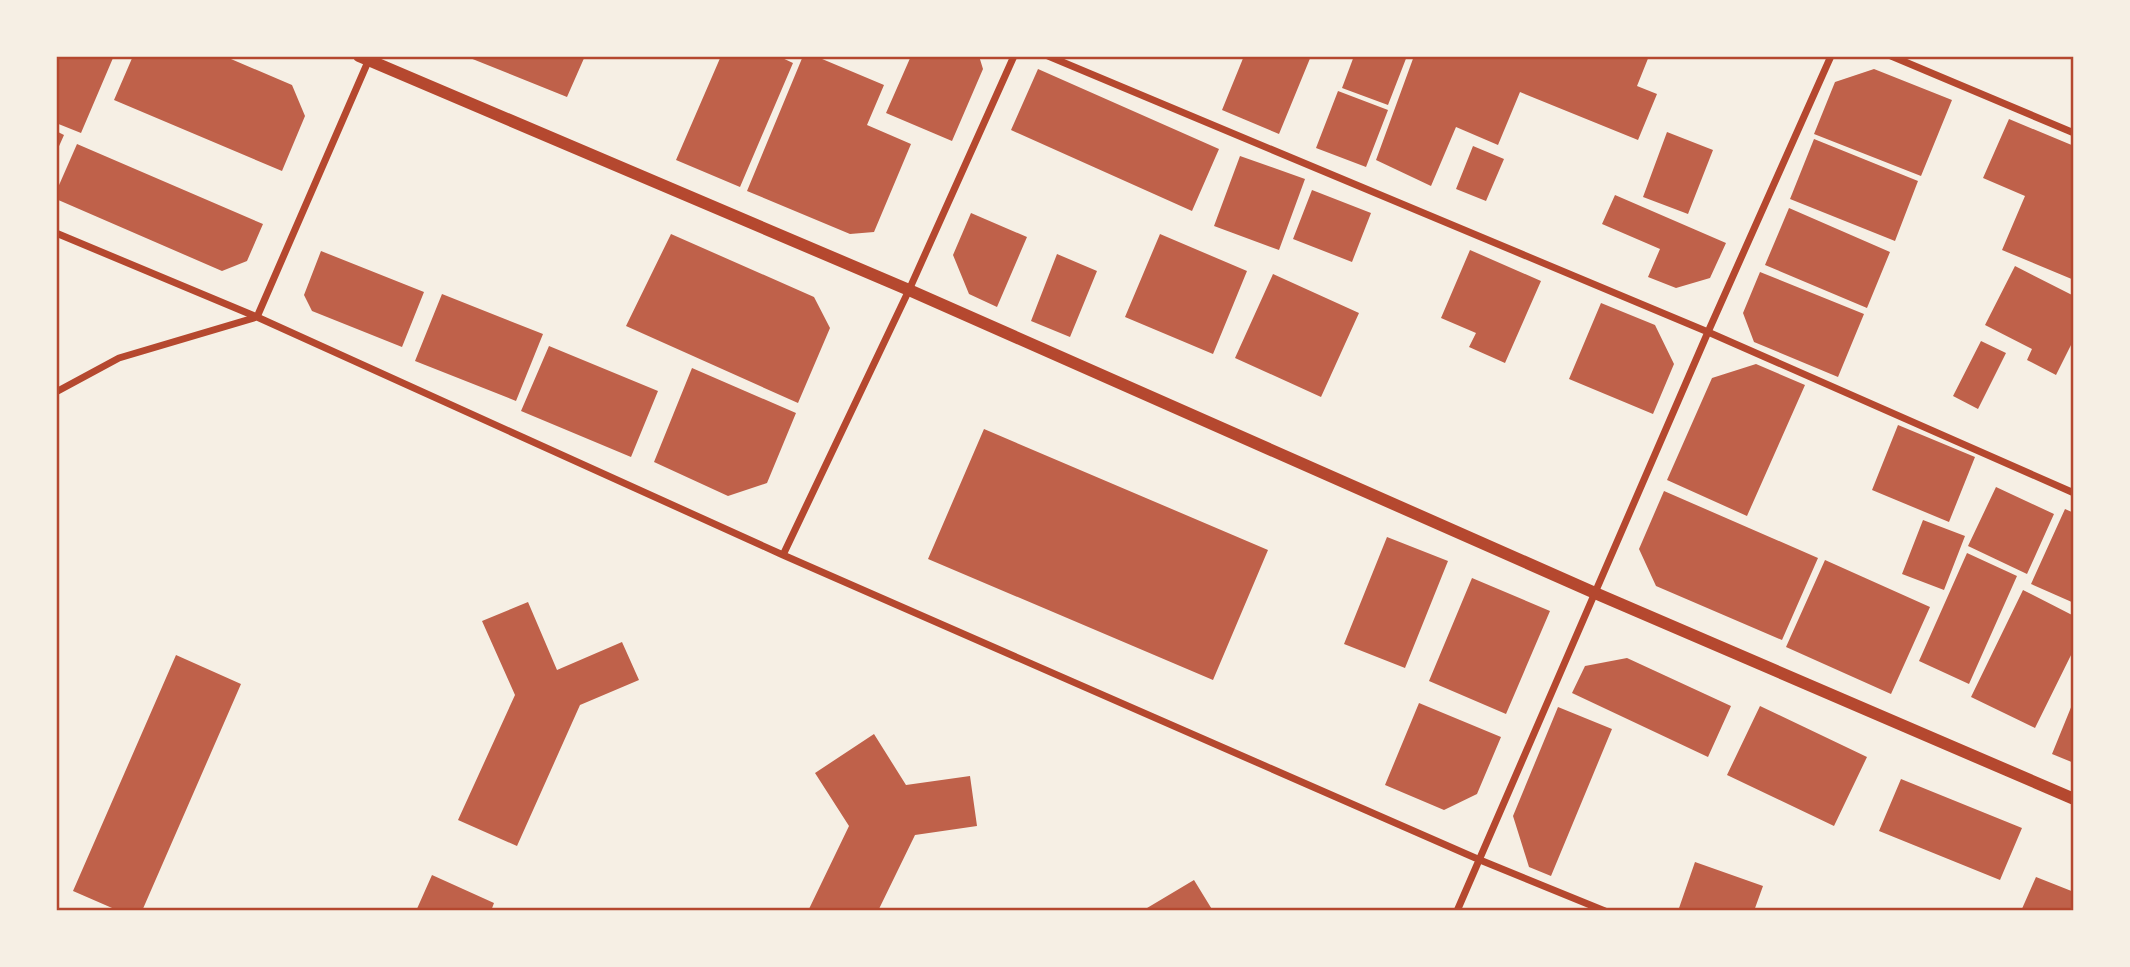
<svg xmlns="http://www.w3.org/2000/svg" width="2130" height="967" viewBox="0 0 2130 967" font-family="Rubik,sans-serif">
	<rect width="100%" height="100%" fill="#f6efe4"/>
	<path fill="#bf614a" d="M56,56L113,58L81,133L56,123Z
		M133,56H224L292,85L305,116L282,171L114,100Z
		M465,56H585L567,97Z
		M721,56H778L793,63L740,187L676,160Z
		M803,56H815L884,85L867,125L911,144L874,232L850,234L747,191Z
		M911,56H979L983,69L952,141L886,113Z
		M1244,56H1311L1279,134L1222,110Z
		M1354,56H1407L1388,105L1342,88Z
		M1414,56H1649L1637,86L1657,94L1638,140L1520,92L1498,145L1456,127L1431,186L1376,160Z
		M1038,69L1219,149L1192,211L1011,130Z
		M1874,69L1952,100L1921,176L1814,134L1835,82Z
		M1338,91L1388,110L1366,167L1316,148Z
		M2009,119L2074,146V280L2002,250L2025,196L1983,178Z
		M56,131L64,135L56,153Z
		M1667,132L1713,150L1688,214L1643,197Z
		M1814,139L1918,181L1895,241L1790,199Z
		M77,144L263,224L247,261L222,271L56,199V192Z
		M1473,146L1504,159L1486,201L1456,189Z
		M1240,156L1305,179L1279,250L1214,226Z
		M1312,190L1371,213L1352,262L1293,239Z
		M1615,195L1726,243L1710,278L1676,288L1648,277L1660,249L1602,224Z
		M1789,208L1890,252L1867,308L1765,265Z
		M971,213L1027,237L997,307L969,294L953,255Z
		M671,234L814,297L830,328L798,403L626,326Z
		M1160,234L1247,271L1213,354L1125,317Z
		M1470,250L1541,281L1505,363L1469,347L1476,333L1441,318Z
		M321,251L424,292L402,347L312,311L304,295Z
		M1057,254L1097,271L1070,337L1031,321Z
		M2015,266L2074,296V339L2056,375L2027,360L2032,349L1985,325Z
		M1760,272L1864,314L1838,377L1754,342L1743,313Z
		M1273,274L1359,313L1321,397L1235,358Z
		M442,294L543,334L516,401L415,361Z
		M1601,303L1655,325L1674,364L1653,414L1569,379Z
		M1981,341L2006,353L1978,409L1953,396Z
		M549,346L658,391L631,457L521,411Z
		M1756,364L1805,385L1747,516L1667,480L1712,378Z
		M692,368L796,413L767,483L728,496L654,462Z
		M1898,425L1975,457L1949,522L1872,490Z
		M984,429L1268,550L1213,680L928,559Z
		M1996,487L2054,514L2027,574L1968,546Z
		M1664,491L1818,558L1782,640L1656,586L1639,549Z
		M2065,509L2074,513V603L2031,584Z
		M1923,520L1965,536L1944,590L1902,574Z
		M1387,537L1448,561L1405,668L1344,644Z
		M1967,553L2017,576L1969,684L1919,661Z
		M1825,560L1930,607L1891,694L1786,647Z
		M1472,578L1550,611L1506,714L1429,681Z
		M2023,590L2074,616V649L2035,728L1971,697Z
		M528,602L557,670L622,642L639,680L580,705L517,846L458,820L515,695L482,621Z
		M176,655L241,684L142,911H119L73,891Z
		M1627,658L1731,706L1708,757L1572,693L1585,666Z
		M2074,700V763L2052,754Z
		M1419,703L1501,737L1477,794L1444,810L1385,785Z
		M1760,706L1867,757L1834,826L1727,775Z
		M1558,707L1612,729L1551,876L1529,867L1513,816Z
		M874,734L906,785L970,776L977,826L915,835L878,911H808L849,826L815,773Z
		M1901,779L2022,828L2000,880L1879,831Z
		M1695,862L1763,886L1754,911H1678Z
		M432,875L494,903L491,911H416Z
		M2036,877L2074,892V911H2021Z
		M1194,880L1213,911H1142Z"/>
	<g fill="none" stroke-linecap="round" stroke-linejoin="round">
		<path stroke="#b5482f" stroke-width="7" d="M1048,56L1708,332L2074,493
			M1891,56L2074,133
			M56,233L257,317L783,555L1480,860L1605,911
			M257,317L370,57
			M56,392L119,358L257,317
			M783,555L909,290L1014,56
			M1457,911L1708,332L1831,56"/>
		<path stroke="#b5482f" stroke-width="12" d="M359,56L909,290L1595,593L2074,799"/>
	</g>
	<rect width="2130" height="967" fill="none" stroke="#f6efe4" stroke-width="116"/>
	<rect x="58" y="58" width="2014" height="851" fill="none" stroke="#b5482f" stroke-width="2.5"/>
</svg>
